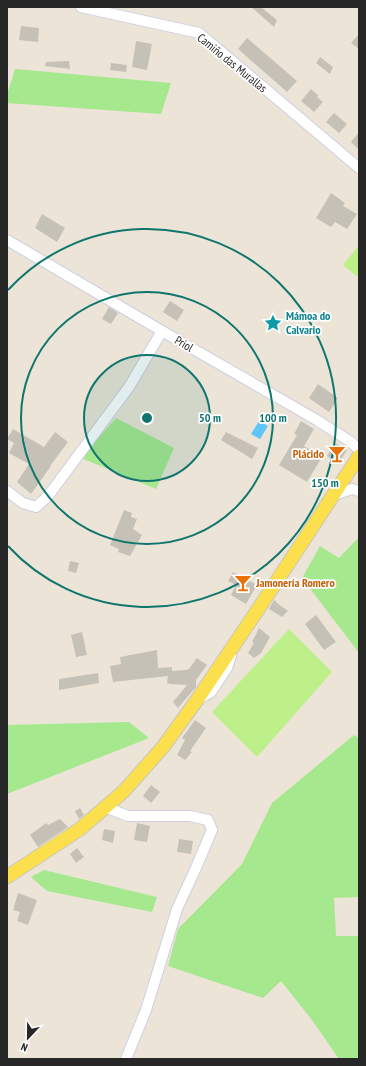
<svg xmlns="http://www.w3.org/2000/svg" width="366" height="1066" viewBox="0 0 366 1066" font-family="'PT Sans Narrow',sans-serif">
	<rect width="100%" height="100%" fill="#ece4d7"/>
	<path fill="#a6e88e" d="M15,69L171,83L161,114L7,103V95Z
		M116,418L174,448L156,489L81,458Z
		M359,537V653L302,578L320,546L339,558Z
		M129,722L149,738L7,794V725Z
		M354,735L359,738V897L334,898L336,936H359V1059H339L312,1020L281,981L263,998L168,966L178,929L242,864L272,803Z
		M44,870L157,897L152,912L47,891L31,877Z"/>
	<path fill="#bdf088" d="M359,245V276L358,277L343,265Z
		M289,629L332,672L257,757L212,712Z"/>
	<path fill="#5fc5f8" d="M259,421L268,426L260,439L251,434Z"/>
	<path fill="#c6c1b7" d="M251,7H261L277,20L274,27Z
		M21,26L39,28L38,42L19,40Z
		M359,34V49L351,43Z
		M247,38L297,81L287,92L238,49Z
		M136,41L152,44L147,70L132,67Z
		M320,57L333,67L330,74L316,63Z
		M69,61L70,69L45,66L46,62Z
		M111,63L127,65L126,72L110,70Z
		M311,89L318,95L317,97L323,102L314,112L301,101Z
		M334,113L347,124L339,133L326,122Z
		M359,132V150L351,142Z
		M331,193L345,203L343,206L357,214L347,229L335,222L331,227L316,218Z
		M42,214L65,228L57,242L35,228Z
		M170,301L184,310L177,321L163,312Z
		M109,307L118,313L111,324L102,319Z
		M318,384L338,398L329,412L309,398Z
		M301,421L314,429L304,446L322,457L307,482L279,465L297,435L294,434Z
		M13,429L44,447L55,432L68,442L50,466H51L31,494L17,482L29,464L9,453L14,443L7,439Z
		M226,432L258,448L252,459L221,440Z
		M335,443L347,450L339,463L327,456Z
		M124,510L132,513L131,517L137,519L133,529L142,535L130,556L118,552L119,549L110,545Z
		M70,561L79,563L76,573L68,571Z
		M233,572L257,585L246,604L231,595L236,585L228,581Z
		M274,600L281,606L288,611L282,617L269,609Z
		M316,615L336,642L324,650L305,624Z
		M259,628L270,637L261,653L254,658L248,653L254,643L252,642Z
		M82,632L87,655L76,657L71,635Z
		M157,650L158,668L172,667V671L185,670L189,669L197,658L207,665L196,680V687L178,708L173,702L187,685L171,684L167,683L168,676L113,682L110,666L121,664L120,657Z
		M98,673L99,683L59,690V679Z
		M195,720L206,728L190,751L192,752L185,760L177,755L185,740L182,738Z
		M151,785L160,792L151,803L143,796Z
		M80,808L84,815L79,819L75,811Z
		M60,819L68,827L38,847L30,835L46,823L48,825Z
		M137,823L150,826L147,842L134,840Z
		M104,829L115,831L113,843L102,840Z
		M179,839L193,841L191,854L177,852Z
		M77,848L84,857L76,863L70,854Z
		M18,893L37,900L28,925L17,921L20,912L13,910Z"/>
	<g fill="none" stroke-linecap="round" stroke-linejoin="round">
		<g stroke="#cccfe2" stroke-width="12">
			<path id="minor" d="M81,7L199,33L359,168
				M7,240L162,331L315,419L351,442L359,450
				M7,491L23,503L36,507L48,496L129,387L162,331
				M334,495L352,489L359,491
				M199,699L211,692L227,668L231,656
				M105,807L128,816H190L208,820L212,830L195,870L177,909L146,1010L126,1059"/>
		</g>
		<g stroke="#c7c7c7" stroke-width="15">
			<path id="major" d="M7,877L80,829L124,791L163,747L197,700L263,602L359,456"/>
		</g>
		<use href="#minor" stroke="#fff" stroke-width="10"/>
		<use href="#major" stroke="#fcdf4c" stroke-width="13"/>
	</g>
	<circle cx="147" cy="418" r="63" fill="#0f766e" fill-opacity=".12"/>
	<g fill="none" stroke="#0f766e" stroke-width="2">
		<circle cx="147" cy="418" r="63"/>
		<circle cx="147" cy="418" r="126"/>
		<path d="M8 290A189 189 0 1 1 8 546"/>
	</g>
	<defs>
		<g id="sight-bare" transform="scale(1.38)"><path d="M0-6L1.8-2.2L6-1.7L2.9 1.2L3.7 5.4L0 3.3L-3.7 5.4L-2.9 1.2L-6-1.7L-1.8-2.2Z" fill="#0f9aa8" stroke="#fff" stroke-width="2.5" paint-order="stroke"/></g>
		<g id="bar-bare" transform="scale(1.38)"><path d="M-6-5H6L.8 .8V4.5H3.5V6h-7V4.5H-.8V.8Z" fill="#e8710a" stroke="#fff" stroke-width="2.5" paint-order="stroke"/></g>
	</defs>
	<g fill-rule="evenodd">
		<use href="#sight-bare" x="273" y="323"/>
		<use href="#bar-bare" x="337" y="454"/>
		<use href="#bar-bare" x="243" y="583"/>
	</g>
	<g text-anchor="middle" stroke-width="3.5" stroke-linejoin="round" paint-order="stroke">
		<g font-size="12" fill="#272727" stroke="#fff">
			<text transform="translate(232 63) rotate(39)" y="4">Camiño das Murallas</text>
			<text transform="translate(184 344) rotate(30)" y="4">Priol</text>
		</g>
		<g font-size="12" font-weight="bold" fill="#0d838f" stroke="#fff" text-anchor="start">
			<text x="286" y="320">Mámoa do<tspan x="286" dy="14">Calvario</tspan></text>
		</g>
		<g font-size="12" font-weight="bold" fill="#c56008" stroke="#fff" text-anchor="end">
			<text x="324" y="458">Plácido</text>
			<text x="256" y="587" text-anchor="start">Jamonería Romero</text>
		</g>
	</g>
	<circle cx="147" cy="418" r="6" fill="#0f766e" stroke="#fff" stroke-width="2"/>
	<g font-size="12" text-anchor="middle" font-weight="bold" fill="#0f766e" stroke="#fff" stroke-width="3.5" stroke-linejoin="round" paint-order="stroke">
		<text x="210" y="422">50 m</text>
		<text x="273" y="422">100 m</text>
		<text x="325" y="487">150 m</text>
	</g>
	<rect width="366" height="1066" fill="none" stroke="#272727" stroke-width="16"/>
	<g transform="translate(28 1038) rotate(202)" stroke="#ffffff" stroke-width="3" paint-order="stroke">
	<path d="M0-3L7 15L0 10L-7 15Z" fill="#272727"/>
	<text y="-6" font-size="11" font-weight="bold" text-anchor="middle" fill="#272727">N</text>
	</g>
</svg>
